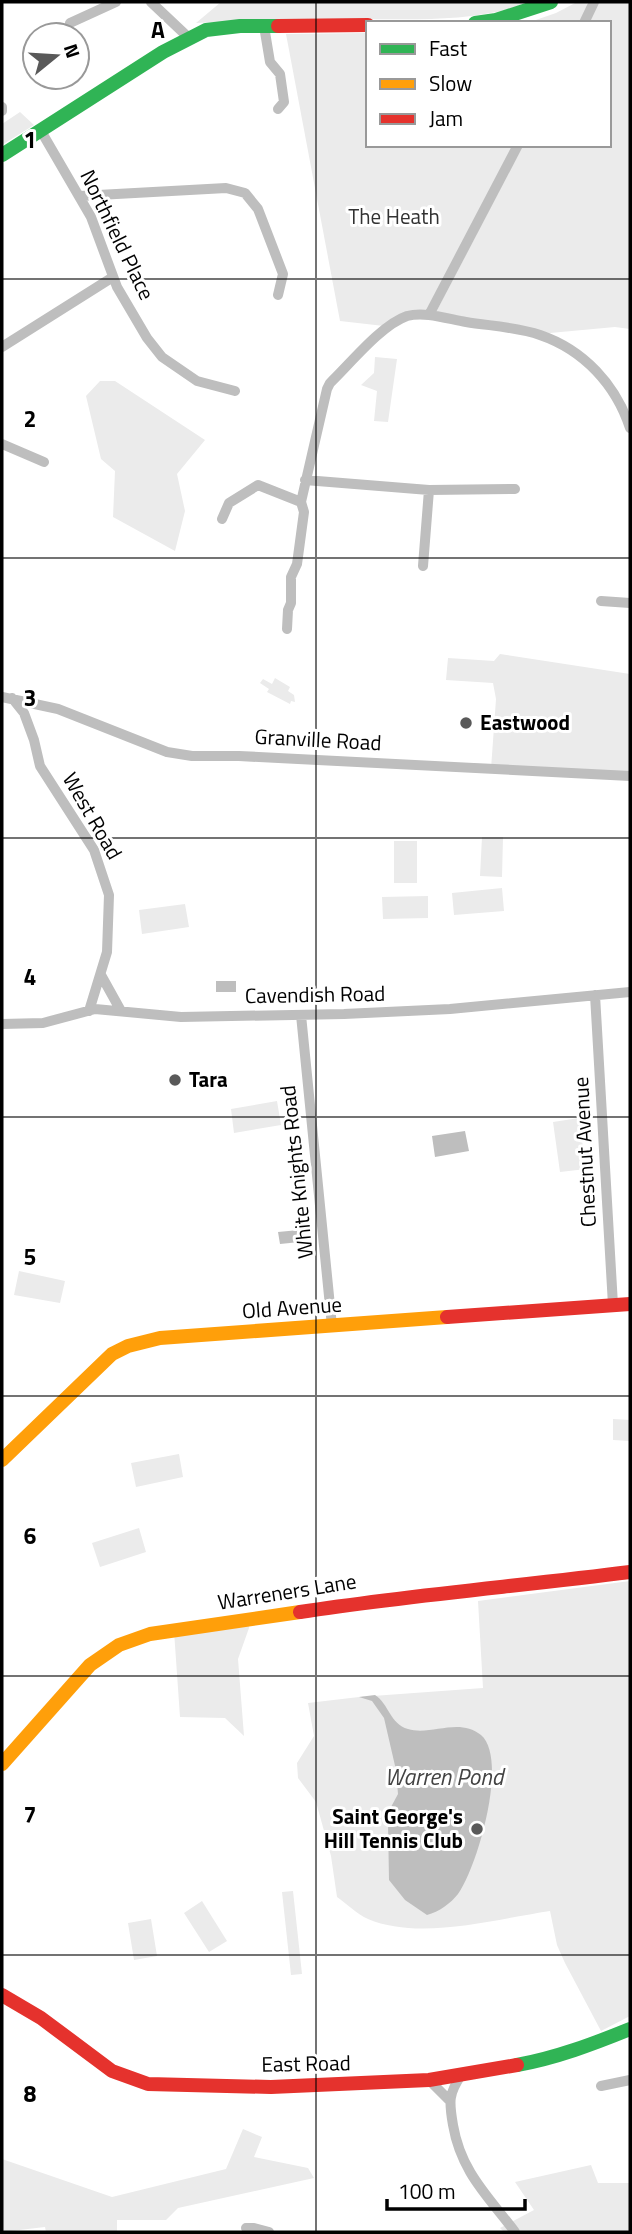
<svg xmlns="http://www.w3.org/2000/svg" width="632" height="2234" viewBox="0 0 632 2234" font-family="'Titillium Web',sans-serif">
	<rect width="100%" height="100%" fill="#fff"/>
	<path fill="#ebebeb" d="M221,2H529C472,25 398,18 337,19C290,19 243,21 196,23Z
		M577,2H587L588,5L579,23H527L556,13Z
		M599,2H630V329L615,327L550,333L436,312L523,145H609V23H588Z
		M368,33V145H514L427,314L384,326L340,321L286,34Z
		M20,112L34,125L2,145V124Z
		M375,357L397,359L388,422L374,421L377,391L361,385L374,373Z
		M100,381H115L205,440L177,474L185,511L175,551L113,517L115,471L101,459L86,396Z
		M500,654L630,674V778L491,769L496,699L493,683L446,680L448,658L494,661Z
		M275,678L290,687L288,691L294,695L295,702L291,701L290,704L267,692L269,689L260,683L263,679L272,684Z
		M482,837H503L502,877L480,876Z
		M394,841H417V883H394Z
		M502,888L504,911L454,915L452,893Z
		M428,896V918L383,919L382,897Z
		M185,904L189,927L142,934L139,910Z
		M277,1101L281,1125L234,1133L231,1109Z
		M579,1118L586,1169L560,1172L553,1122Z
		M19,1271L65,1281L60,1303L14,1295Z
		M613,1419L630,1420V1441L613,1440Z
		M179,1454L183,1477L136,1487L131,1463Z
		M139,1528L146,1552L100,1567L92,1543Z
		M630,1581V2016L601,2031L565,1963L557,1945L550,1911C496,1919 420,1941 368,1919C357,1914 347,1904 337,1897L331,1856L316,1802L298,1778L297,1763L314,1736L308,1703L359,1697L483,1688L478,1601Z
		M248,1620L249,1628L238,1659L244,1736L225,1718L180,1717L174,1631Z
		M293,1891L302,1974L291,1975L282,1892Z
		M202,1901L227,1941L209,1952L184,1913Z
		M151,1919L157,1956L134,1960L128,1923Z
		M243,2129L262,2137L254,2157L308,2168L314,2178L178,2208L166,2220H117V2232H46L45,2227L2,2232V2159L112,2197L226,2169Z
		M591,2165L598,2183H630V2232H504L500,2228L534,2210L515,2182Z"/>
	<path fill="#bebebe" d="M216,981H236V992H216Z
		M465,1131L469,1151L435,1157L432,1136Z
		M299,1230L300,1242L280,1244L278,1232Z
		M375,1695C389,1704 390,1724 408,1729C431,1736 459,1717 481,1735C509,1759 477,1868 458,1894C451,1903 439,1912 427,1915L405,1900L389,1880L388,1823L391,1807L398,1794L396,1770L384,1718L372,1701L359,1697Z"/>
	<g fill="none" stroke-linecap="round" stroke-linejoin="round">
		<path stroke="#bebebe" stroke-width="10" d="M151,2L189,38
			M70,23L116,2
			M584,23L594,2
			M264,26L270,62L280,74L284,102L278,109
			M2,107V111
			M41,131L91,217L117,287L147,338L162,357L197,381L235,391
			M80,196L226,188L245,193L258,209L283,274L278,295
			M429,315L518,145
			M2,347L113,277
			M2,444L44,462
			M305,480L429,490L515,489
			M222,519L229,503L258,485L301,502
			M423,566L429,490
			M601,601L630,603
			M287,629L288,610L291,603V577L297,564L304,512L301,502L327,389L330,383C350,364 381,325 407,316C425,311 448,319 466,322C490,326 518,327 540,335C584,350 616,385 630,428
			M2,697L58,709L167,752L192,756H239L630,776
			M12,698L24,713L34,740L40,766L94,850L109,895L107,952L89,1011
			M101,975L121,1011
			M595,995L613,1305
			M301,1015L332,1326
			M2,1024L43,1023L95,1009L181,1017L344,1014L450,1009L630,992
			M462,2074C448,2094 449,2102 453,2125C461,2172 488,2196 515,2232
			M429,2080L449,2100
			M601,2086L630,2080
			M246,2228H254L269,2232"/>
		<path stroke="#30b455" stroke-width="14" d="M475,23L496,20L551,2
			M2,155L163,52L206,30L240,26H278
			M517,2065C556,2058 593,2044 630,2029"/>
		<path stroke="#ff9f0a" stroke-width="14" d="M2,1460L112,1354L128,1346L160,1338L447,1317
			M2,1764L90,1665L119,1645L150,1634L300,1612"/>
		<path stroke="#e5322d" stroke-width="14" d="M278,26L368,25
			M447,1317L630,1304
			M300,1612C410,1595 520,1586 630,1572
			M2,1995L41,2018L112,2071L148,2084L271,2087L429,2080L517,2065"/>
	</g>
	<path fill="none" stroke="#000" stroke-width="2" stroke-opacity="0.55" d="M316,2V2232M2,279H630M2,558H630M2,838H630M2,1117H630M2,1396H630M2,1676H630M2,1955H630"/>
	<g fill="#595959" stroke="#fff" stroke-width="2.5">
		<circle cx="466" cy="723" r="7"/>
		<circle cx="175" cy="1080" r="7"/>
		<circle cx="477" cy="1829" r="7"/>
	</g>
	<g text-anchor="middle" stroke-width="6" stroke-linejoin="round" paint-order="stroke">
		<g font-size="21" fill="#323232" stroke="#fff">
			<text x="394" y="224">The Heath</text>
		</g>
		<g font-size="21" fill="#000" stroke="#fff">
			<text transform="translate(117 235) rotate(64)" y="7">Northfield Place</text>
			<text transform="translate(318 740) rotate(3)" y="7">Granville Road</text>
			<text transform="translate(92 816) rotate(60)" y="7">West Road</text>
			<text transform="translate(315 995) rotate(-1)" y="7">Cavendish Road</text>
			<text transform="translate(585 1152) rotate(-93)" y="7">Chestnut Avenue</text>
			<text transform="translate(297 1172) rotate(-96)" y="7">White Knights Road</text>
			<text transform="translate(292 1308) rotate(-4)" y="7">Old Avenue</text>
			<text transform="translate(287 1592) rotate(-9)" y="7">Warreners Lane</text>
			<text transform="translate(306 2064) rotate(-1)" y="7">East Road</text>
		</g>
		<g font-size="21" font-weight="bold" fill="#000" stroke="#fff" text-anchor="start">
			<text x="480" y="730">Eastwood</text>
			<text x="189" y="1087">Tara</text>
			<text x="463" y="1824" text-anchor="end">Saint George's<tspan x="463" dy="24">Hill Tennis Club</tspan></text>
		</g>
		<g font-size="23" font-style="italic" fill="#434343" stroke="#fff">
			<text x="444" y="1785">Warren Pond</text>
		</g>
	</g>
	<g font-size="23" text-anchor="middle" font-weight="bold" fill="#000" stroke="#fff" stroke-width="6" stroke-linejoin="round" paint-order="stroke">
		<text x="158" y="38">A</text>
		<text x="30" y="148">1</text>
		<text x="30" y="427">2</text>
		<text x="30" y="706">3</text>
		<text x="30" y="985">4</text>
		<text x="30" y="1265">5</text>
		<text x="30" y="1544">6</text>
		<text x="30" y="1823">7</text>
		<text x="30" y="2102">8</text>
	</g>
	<rect width="632" height="2234" fill="none" stroke="#000000" stroke-width="7"/>
	<rect x="366" y="21" width="245" height="126" fill="#ffffff" stroke="#999999" stroke-width="2"/>
	<rect x="380" y="44" width="35" height="10" fill="#30b455" stroke="#999999" stroke-width="2"/>
	<text x="429" y="56" font-size="21" fill="#000000">Fast</text>
	<rect x="380" y="79" width="35" height="10" fill="#ff9f0a" stroke="#999999" stroke-width="2"/>
	<text x="429" y="91" font-size="21" fill="#000000">Slow</text>
	<rect x="380" y="114" width="35" height="10" fill="#e5322d" stroke="#999999" stroke-width="2"/>
	<text x="429" y="126" font-size="21" fill="#000000">Jam</text>
	<g transform="translate(56 56) rotate(72)"><circle r="33" fill="#ffffff" stroke="#999999" stroke-width="2"/>
	<path d="M0-5L12 26L0 18L-12 26Z" fill="#595959"/>
	<text y="-10" font-size="19" font-weight="bold" text-anchor="middle" fill="#000000">N</text>
	</g>
	<path d="M387 2199v10h138v-10" fill="none" stroke="#000000" stroke-width="3.5"/>
	<text x="398" y="2199" font-size="21" fill="#000000" stroke="#ffffff" stroke-width="5" paint-order="stroke">100 m</text>
</svg>
